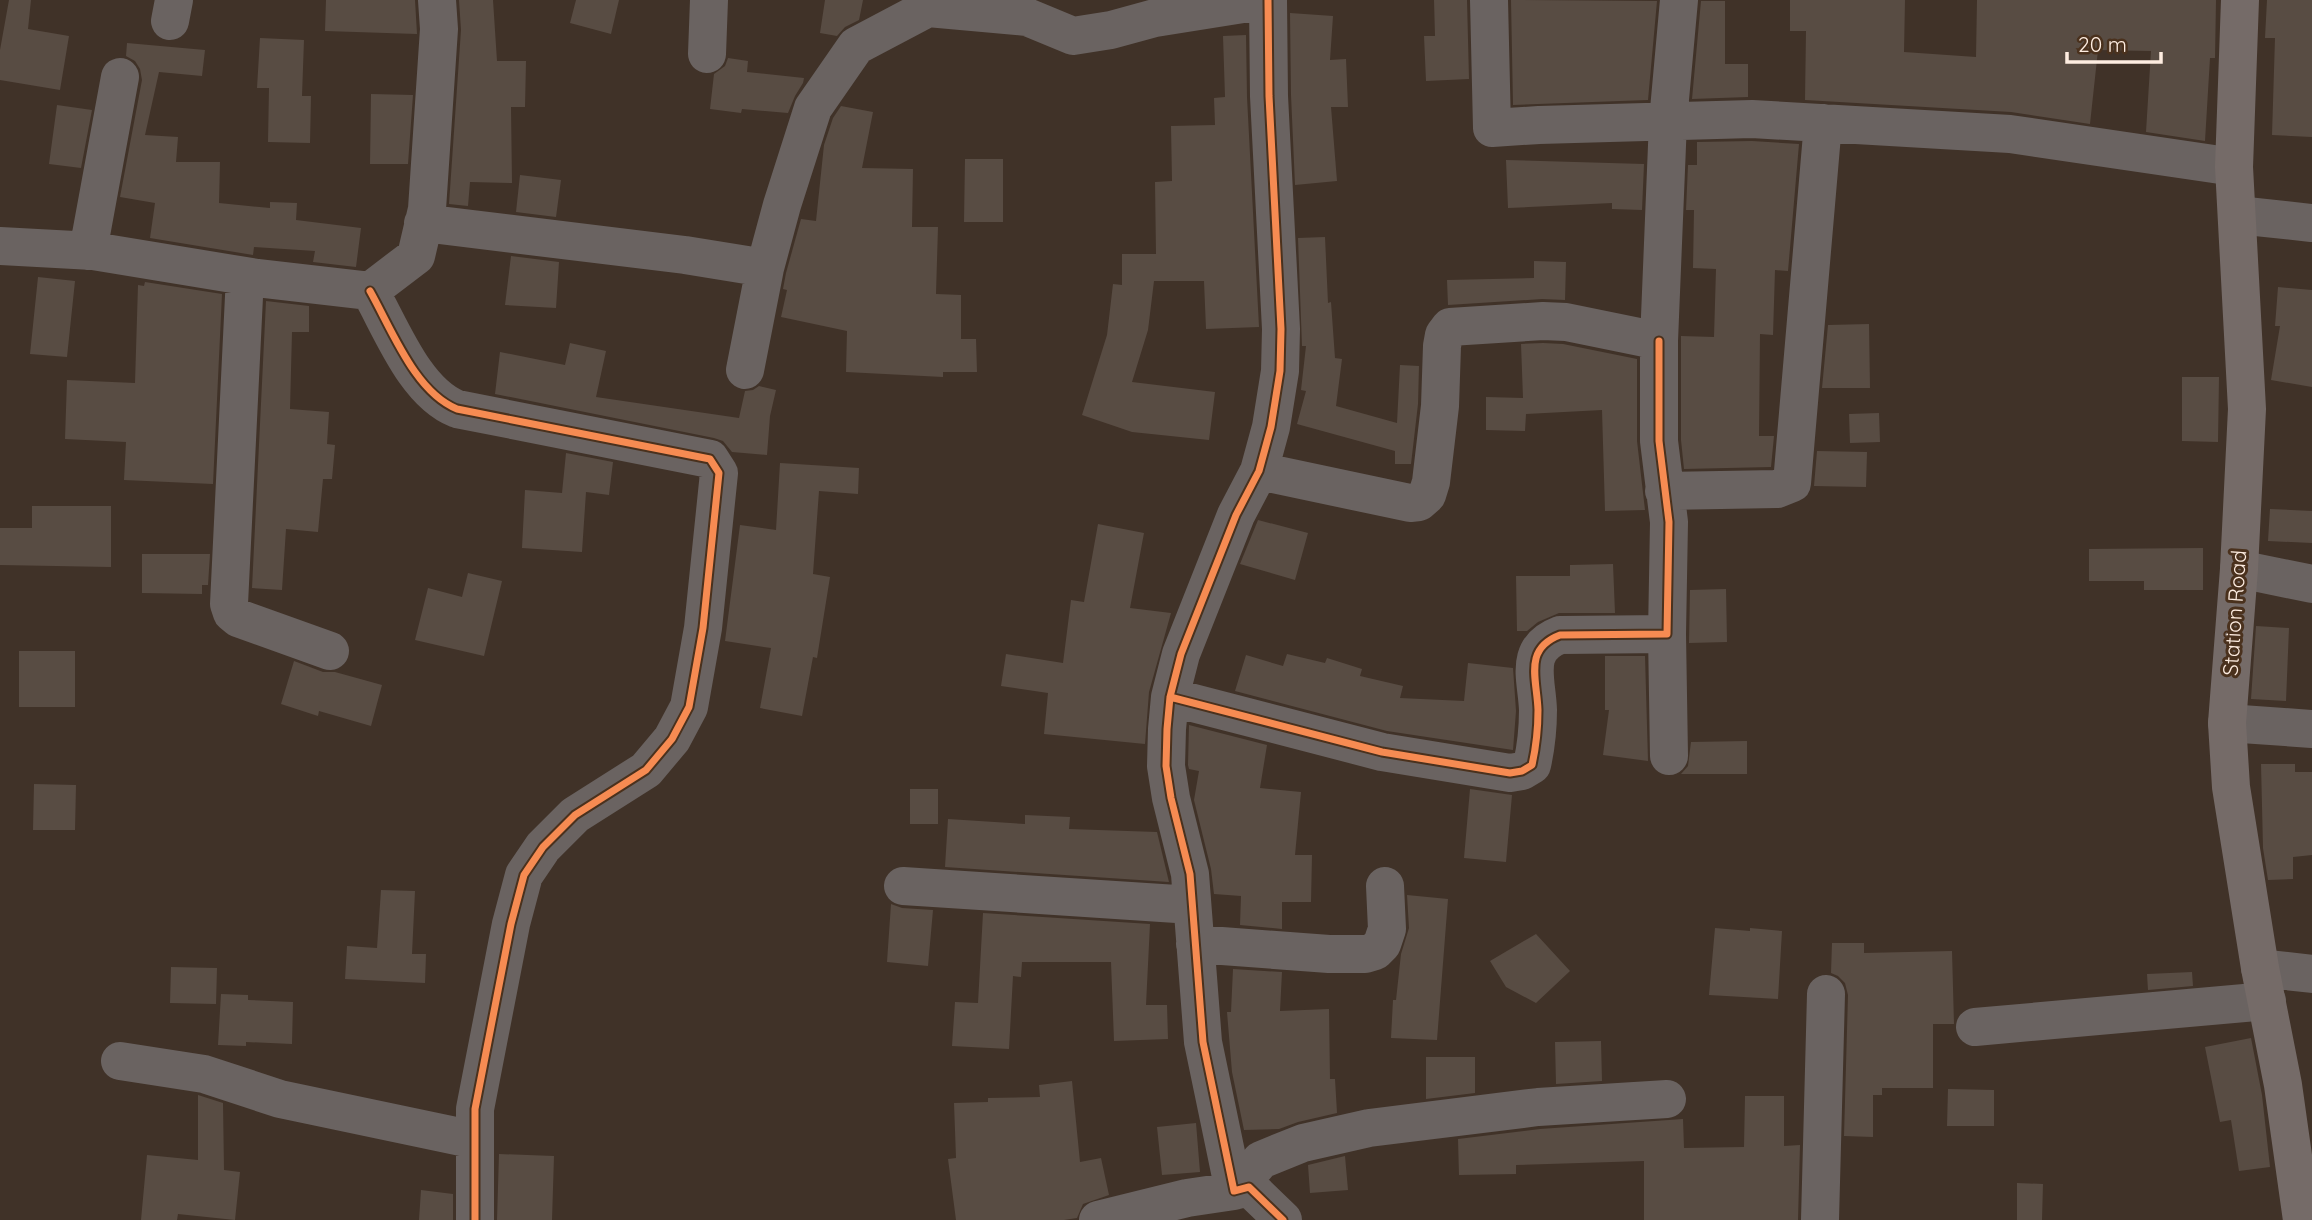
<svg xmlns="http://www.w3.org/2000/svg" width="2312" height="1220" viewBox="0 0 2312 1220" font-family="Quicksand,sans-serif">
	<rect width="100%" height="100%" fill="#403228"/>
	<path fill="#584c43" d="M9,0H31L28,29L69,36L60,90L0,80V50Z
		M326,0H415L417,34L325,31Z
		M459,0H493L497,61H526L525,107H511L512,183L470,182L468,206L449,204L461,30Z
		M576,0H619L611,34L570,23Z
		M825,0H863L859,20L845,27L837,36L820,33Z
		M1434,0H1467L1469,79L1426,81L1424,36H1435Z
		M1511,0L1657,1L1648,100L1513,105Z
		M1790,0H1905L1904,52L1976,57L1977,0H2216L2215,58H2210L2205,141L2146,132L2151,51L2098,50L2090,124L2011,112L1805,100L1806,31H1790Z
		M2267,0H2312V137L2272,135L2275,38H2265Z
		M1701,1H1725V64H1748V97L1692,99Z
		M1290,13L1333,16L1330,60L1346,59L1348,107H1331L1337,181L1295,185L1291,95Z
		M1246,35L1247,97L1259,327L1206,329L1204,281H1154L1148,330L1132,382L1215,392L1209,440L1132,432L1082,415L1107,335L1113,284L1122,285V254H1156L1155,182L1172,181L1171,126L1215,125L1214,98L1225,97L1223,36Z
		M260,38L304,40L302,96H311L310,143L268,142L269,88H257Z
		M127,43L205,50L202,76L159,72L145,135L178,137L176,162H220L219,203L270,208V202L297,203L296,220L361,228L356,267L313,262L315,251L254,247L253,255L150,238L155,203L120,197L142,80L140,69L135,61L126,56Z
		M728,58L748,61L747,72L804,78L803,83L795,96L788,113L742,109L741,113L710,109L714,74L725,66Z
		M371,94L413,95L408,164H370Z
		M57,105L92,110L81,168L49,164Z
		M841,106L873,112L862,168L913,169L912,227H938L936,294L961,295V339H976L977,372H943V377L846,372L847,331L781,317L787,290L783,289L786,273L801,219L816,221L824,145L833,118Z
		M1752,141L1799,144L1788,271L1775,270L1773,335L1760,334L1759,436H1774L1771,467L1684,469L1681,440V336L1714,337L1716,269L1693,268L1694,210H1686L1688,165H1697V142Z
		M965,159H1003V222H964Z
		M1506,160L1644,164L1642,210L1612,209V203L1508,208Z
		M520,175L561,180L556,217L516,212Z
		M1325,237L1328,303L1331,302L1335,358L1342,359L1336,406L1397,423L1400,365L1419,366L1418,404L1411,464H1395V451L1297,424L1306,391L1301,390L1306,346H1302L1298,238Z
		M511,256L559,262L556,308L505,305Z
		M1534,261L1566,262L1565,300L1542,299L1448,305L1447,280L1534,278Z
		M38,277L75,281L67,357L30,354Z
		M145,282L222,294L213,484L124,480L126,442L65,439L67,380L135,383L138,285L144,286Z
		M2278,287L2312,290V387L2271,380L2280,326H2275Z
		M266,301L309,306V332H292L290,409L329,412L327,444L335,445L332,479H323L318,532L286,529L282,590L252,588Z
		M1869,324L1870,388H1822L1828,325Z
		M570,343L606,351L596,397L739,418L745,391L753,390L759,386L776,390L770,416L767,455L732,452L723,441L714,438L495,394L500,352L565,365Z
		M1543,343L1563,344L1637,359V441L1645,510L1605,511L1602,410L1526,414L1525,431L1486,430V397L1523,398L1521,344Z
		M2182,377H2219L2218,442L2182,441Z
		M1879,413L1880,442L1850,443L1849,414Z
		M1817,451L1867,452L1866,487L1814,486Z
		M566,453L613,462L609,495L586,492L582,552L522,548L525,490L562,493Z
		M780,463L859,468L858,494L819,491L813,574L830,577L817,658L813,657L802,716L760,708L771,648L725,641L740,525L776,530Z
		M32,506H111V567L0,565V528H32Z
		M2270,509L2312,511V543L2268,541Z
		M1258,520L1308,533L1295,580L1240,564Z
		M1098,524L1144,533L1130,608L1171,613L1149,692L1145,744L1044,734L1048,693L1001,686L1006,654L1063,663L1071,600L1084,602Z
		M2203,548V590H2144V581H2089V549Z
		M142,554H210L208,585H202V594L142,593Z
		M1613,564L1615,613H1559L1538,622L1527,631H1517L1516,576H1570V565Z
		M468,573L502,581L484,656L415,640L428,588L462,597Z
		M1726,589L1727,642L1689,643L1690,590Z
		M2256,626L2289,628L2286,701L2251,699Z
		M19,651H75V707H19Z
		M1287,654L1325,663L1327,658L1362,669L1360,676L1403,686L1400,698L1464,701L1468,663L1513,668L1516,711L1513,750L1387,731L1235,691L1246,655L1283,666Z
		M1605,656H1645L1648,761L1603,755L1609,710H1605Z
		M294,661L323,672H335L382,685L371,726L319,711L318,716L281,704Z
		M1189,725L1267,745L1260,788L1301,792L1295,855H1312L1311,902H1282V929L1240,925L1241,896L1214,894L1211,869L1194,800L1199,771L1189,769L1188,765Z
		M1747,741V774H1681L1688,766L1691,742Z
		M2261,764H2295V772H2312V855L2293,857V879L2268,880L2263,848Z
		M34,784L76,785L75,830H33Z
		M910,789H938V824H910Z
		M1470,789L1512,795L1506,862L1464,858Z
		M1025,815L1070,817L1069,829L1157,832L1169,882L945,867L948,819L1025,824Z
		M381,890L415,891L412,954H426L425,983L345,979L347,946L377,948Z
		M1407,895L1448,899L1437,1040L1391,1038L1393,1000H1396L1401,954L1409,928Z
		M891,904L902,908L933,910L928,966L887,962Z
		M983,913L1150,924L1146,1005H1167L1168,1039L1114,1041L1111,962H1022L1021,977L1013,976L1009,1049L952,1046L955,1002L978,1003Z
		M1715,928L1750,931V928L1782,931L1778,999L1709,995Z
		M1536,934L1570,971L1536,1003L1506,987L1490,961Z
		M1832,943H1864V953L1952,951L1954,1024H1933V1088H1882V1095H1873V1137L1844,1136L1848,995L1845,983L1838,976L1831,973Z
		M171,967L217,968L216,1004L170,1003Z
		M1233,969L1282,972L1280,1011L1329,1009L1330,1079H1335L1337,1113L1298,1122L1279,1129L1244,1130L1232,1072L1227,1012H1231Z
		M2192,972L2193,986L2148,990L2147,974Z
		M221,994L248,995V1000L293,1002L292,1044L246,1042V1046L218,1045Z
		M2251,1038L2262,1095L2270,1167L2239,1171L2231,1120L2220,1122L2205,1047Z
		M1601,1041L1602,1081L1556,1084L1555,1042Z
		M1426,1057H1475V1093L1426,1099Z
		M1072,1081L1080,1162L1101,1158L1109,1195L1083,1204L1077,1218L1064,1220H956L948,1159L956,1158L954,1103L988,1102V1098L1040,1097L1039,1085Z
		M1948,1089L1994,1090V1126H1947Z
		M198,1095L223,1103L224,1170L240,1172L235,1220L178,1214L177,1220H141L147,1155L198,1160Z
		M1745,1096H1784V1146L1800,1145L1798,1220H1644V1161L1516,1165V1174L1459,1175L1458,1139L1540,1129L1683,1119L1684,1148L1744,1147Z
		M1196,1123L1200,1172L1162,1175L1157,1127Z
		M499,1154L554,1156L552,1220H497Z
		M1345,1156L1348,1190L1310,1193L1308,1165Z
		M2017,1183L2043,1184L2042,1220H2017Z
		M421,1190L453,1194V1220H419Z"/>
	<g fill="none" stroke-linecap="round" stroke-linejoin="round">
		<path stroke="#6a6361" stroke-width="38" d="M1268,0L1269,96L1281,329L1280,371L1271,427L1259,471L1236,515L1181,654L1170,697L1167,729L1166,766L1171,798L1190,874L1203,1042L1234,1191L1249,1187L1283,1220
			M1489,0L1492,128L1539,125L1752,119L2010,134L2234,167
			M170,21L174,0
			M707,54L709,0
			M2237,215L2312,223
			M423,223L685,255L765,268L782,205L813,108L856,46L928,8L1027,17L1073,36L1111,30L1155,18L1268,0
			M0,246L93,251L257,278L370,291L416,256L427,209L439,29L437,0
			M88,251L120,77
			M245,276L229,604L232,613L238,618L330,651
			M370,291C392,330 415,392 457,409L710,459L719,473L703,628L689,707L672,739L646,770L575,815L543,847L524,875L511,924L475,1109V1220
			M745,370L765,268
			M1259,471L1410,503L1419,502L1427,495L1431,482L1440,406L1442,346L1444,335L1450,327L1543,321L1566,322L1659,341L1668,121L1679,0
			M1664,491L1777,489L1792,483L1823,123
			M2239,569L2312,584
			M1667,634L1669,756
			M1170,697L1382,752L1510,773L1522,771L1532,765C1536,747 1538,729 1538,710C1537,679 1523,649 1560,635L1667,634L1669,522L1659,441V341
			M2227,723L2312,729
			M903,886L1192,905
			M1195,944L1329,954H1365L1375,951L1382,944L1387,929L1385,886
			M2260,968L2312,974
			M1975,1027L2267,1001
			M120,1061L204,1074L280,1099L475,1140
			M1098,1220L1187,1198L1234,1191L1261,1160L1303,1143L1369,1128L1538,1107L1667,1099
			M1820,1220L1826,994"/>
		<path stroke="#756b68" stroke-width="38" d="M2240,0L2234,167L2247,409L2239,569L2227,723L2231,787L2260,968L2283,1085L2302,1220"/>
		<g stroke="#4a311d" stroke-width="11">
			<path id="cycleway" d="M1268,0L1269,96L1281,329L1280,371L1271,427L1259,471L1236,515L1181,654L1170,697L1167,729L1166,766L1171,798L1190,874L1203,1042L1234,1191L1249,1187L1283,1220
				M370,291C392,330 415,392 457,409L710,459L719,473L703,628L689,707L672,739L646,770L575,815L543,847L524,875L511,924L475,1109V1220
				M1170,697L1382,752L1510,773L1522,771L1532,765C1536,747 1538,729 1538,710C1537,679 1523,649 1560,635L1667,634L1669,522L1659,441V341"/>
		</g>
		<use href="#cycleway" stroke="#f68b52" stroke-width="7"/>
	</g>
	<g text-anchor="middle" stroke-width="6" stroke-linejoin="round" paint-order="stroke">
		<g font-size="21" fill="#feede1" stroke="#4a311d">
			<text transform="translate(2235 613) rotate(-86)" y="7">Station Road</text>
		</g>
	</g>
	<path d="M2067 52v10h94v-10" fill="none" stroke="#feede1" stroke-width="3.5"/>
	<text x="2078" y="52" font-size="21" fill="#feede1" stroke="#4a311d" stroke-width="5" paint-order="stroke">20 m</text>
</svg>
